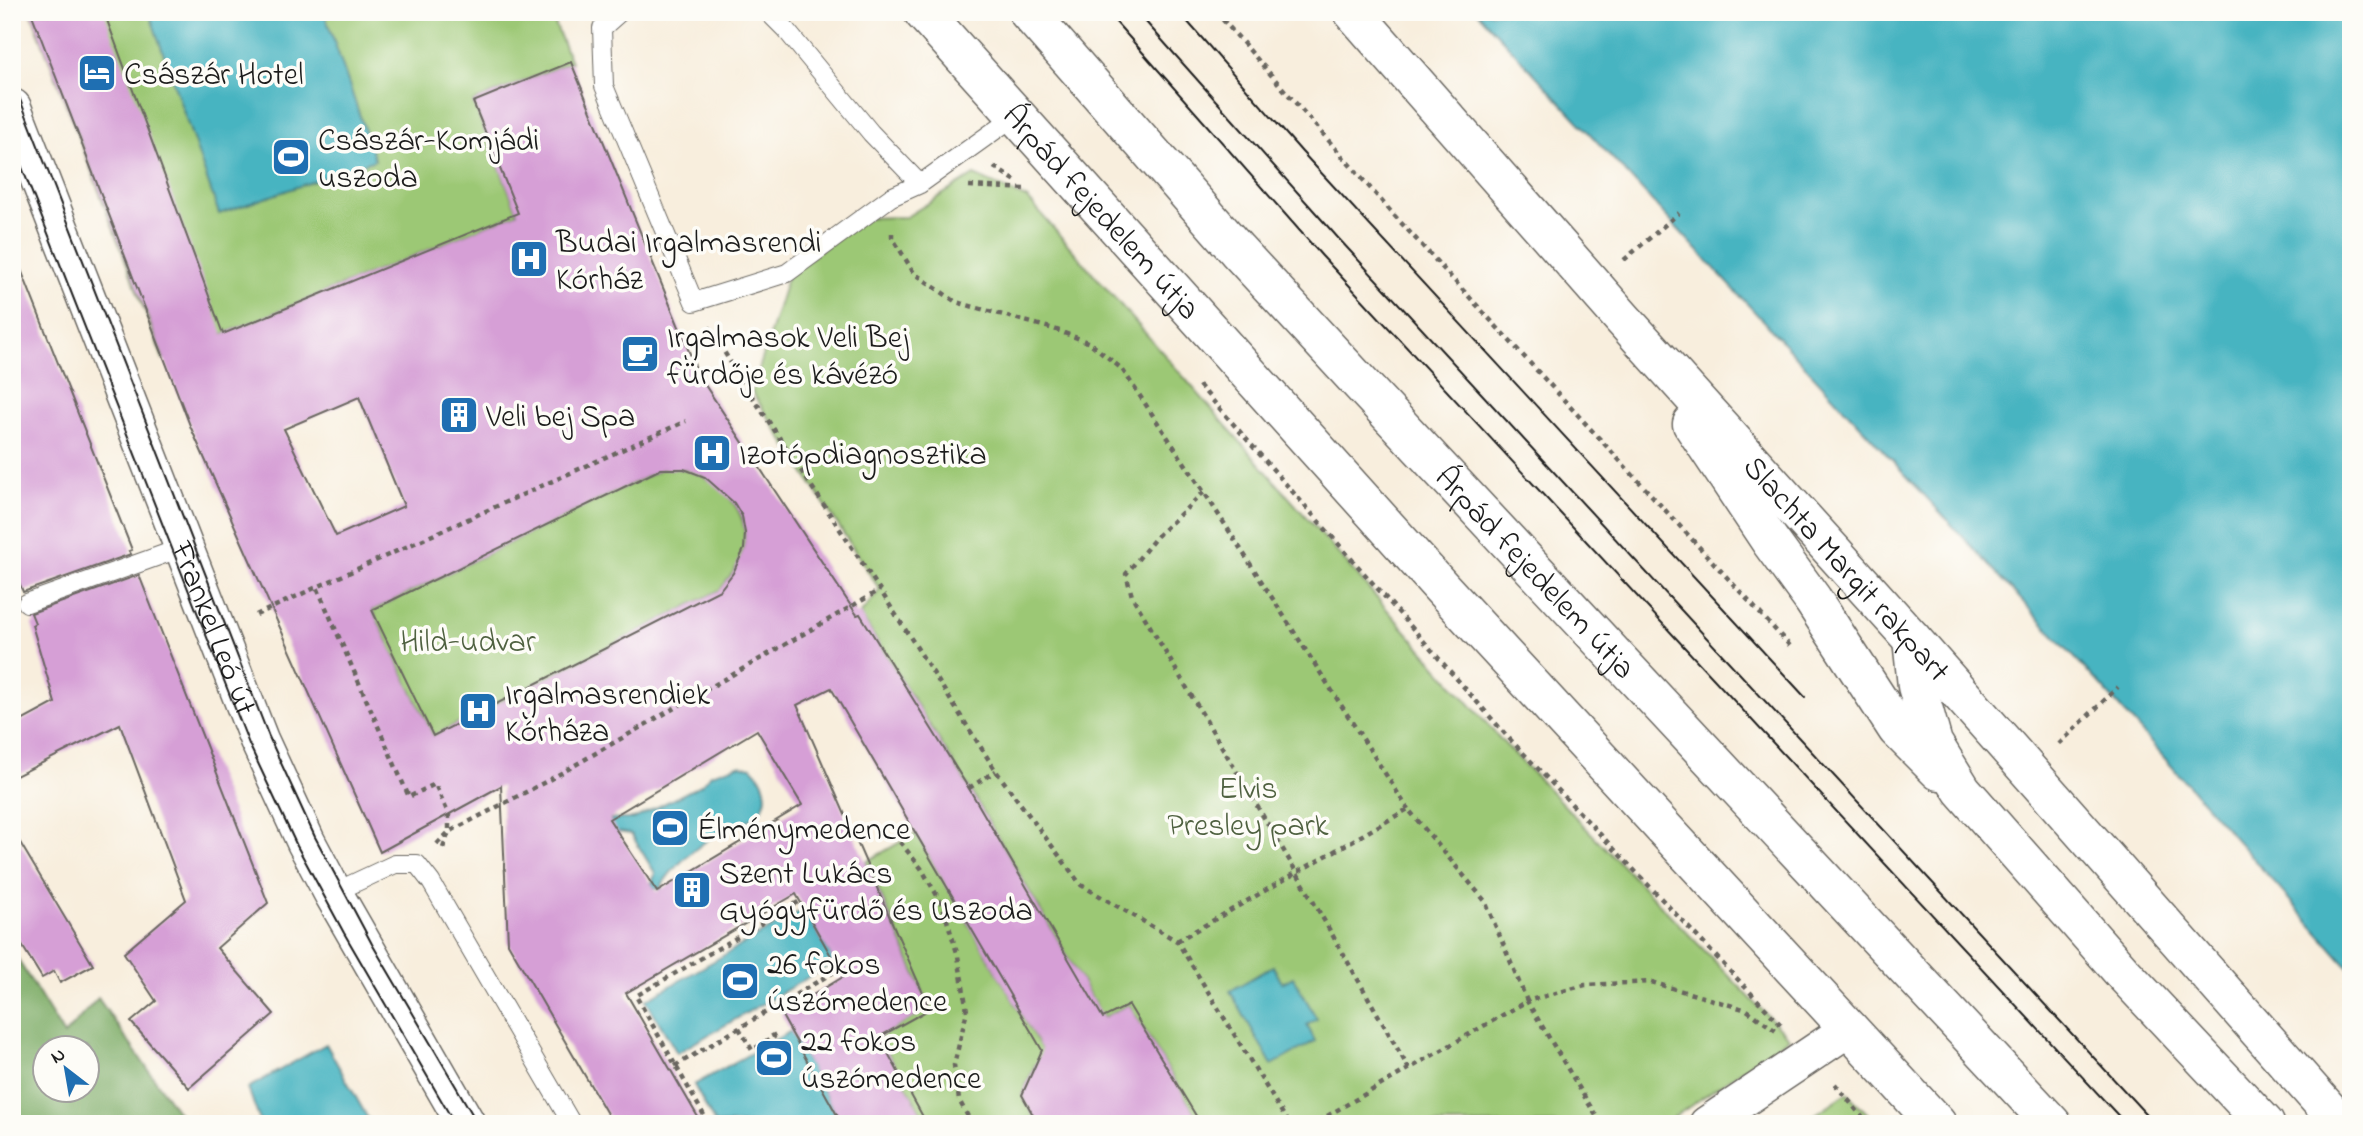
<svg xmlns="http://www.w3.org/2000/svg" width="2363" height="1136" viewBox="0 0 2363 1136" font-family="'Indie Flower',sans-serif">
	<rect width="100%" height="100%" fill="#fdfcf7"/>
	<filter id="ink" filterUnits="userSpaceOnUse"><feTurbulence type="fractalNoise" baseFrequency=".0143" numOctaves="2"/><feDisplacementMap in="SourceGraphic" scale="14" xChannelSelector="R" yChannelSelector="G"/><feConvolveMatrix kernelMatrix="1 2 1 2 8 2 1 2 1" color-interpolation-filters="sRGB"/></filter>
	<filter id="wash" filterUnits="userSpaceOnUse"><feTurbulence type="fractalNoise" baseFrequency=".00686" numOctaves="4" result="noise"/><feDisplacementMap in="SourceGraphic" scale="28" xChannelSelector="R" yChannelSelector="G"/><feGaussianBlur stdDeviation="1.57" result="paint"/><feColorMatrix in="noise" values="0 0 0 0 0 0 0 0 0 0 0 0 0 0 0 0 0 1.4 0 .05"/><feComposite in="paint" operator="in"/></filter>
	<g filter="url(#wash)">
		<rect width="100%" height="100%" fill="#f8eedd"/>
		<path fill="#9cc875" stroke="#5c7248" stroke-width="2" d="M31,12H550L571,62L473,102L518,213L163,359Z
			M974,175L1028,199L1502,741L1789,1038L1664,1124H1201L1129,1005L1103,1018L969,788L860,614L880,590L752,392L788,275L861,218L906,217Z
			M661,469C668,469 676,468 683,469C717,475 752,512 744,548C741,564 729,578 720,590L433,736L372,610Z
			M916,833L1047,1058L1035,1065L1022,1095L1038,1124H927L879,1037L930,1008L866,862Z
			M1847,1093L1878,1124H1801Z"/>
		<path fill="#7dac66" stroke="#4c6441" stroke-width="2" fill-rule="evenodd" d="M12,950L64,1035L98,998L186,1124H12ZM46,1048H88V1090H46Z"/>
		<path fill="#46b4c1" stroke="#31686e" stroke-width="2" d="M149,12H324L375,160L219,214Z
			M1477,12H2351V970L2101,686Z
			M738,765L752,767C769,784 773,806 749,820C739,826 728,827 718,833C699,845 669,869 660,889L651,887L655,873L631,834L610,831L611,819H634L701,785L711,774Z
			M804,909L835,962L677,1053L646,1000Z
			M1273,966L1282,983L1293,977L1317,1019L1307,1025L1315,1041L1272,1065L1230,991Z
			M791,1031L842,1124H715L694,1085Z
			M326,1044L371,1124H261L248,1088Z"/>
		<g id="blocks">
			<path fill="#d69fd6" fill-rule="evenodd" d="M31,12H104L223,334L518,213L473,102L571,62L699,376L857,615L860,614L971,792L1103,1018L1129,1005L1201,1124H1038L1022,1095L1042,1050L831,688L797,705L930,1009L879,1037L927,1124H842L781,1014L843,977L796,894L626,993L702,1124H613L508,943L501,786L380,852L191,428ZM359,397L404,506L336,536L284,429ZM661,469H684L705,477L734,503L742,516L745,533L744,549L733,573L720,590L433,736L372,610ZM757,730L802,805L657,892L609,819Z
				M12,252H14L132,550L129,551L131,554L23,592L12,565Z
				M139,575L268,903L217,948L274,1014L189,1088L131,1022L156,1001L124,953L186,900L120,724L12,778V726L55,703L32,625L35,623L31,613Z
				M12,829L93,965L60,983L54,971L42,978L12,929Z"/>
		</g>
	</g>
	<g filter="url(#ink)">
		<use href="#blocks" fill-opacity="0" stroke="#696660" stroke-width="2"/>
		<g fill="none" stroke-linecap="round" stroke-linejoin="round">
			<g stroke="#696660" stroke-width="20">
				<path id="service" d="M620,12L602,28L604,86L694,302L787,273L891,197L920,184L1015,116
					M768,12L786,30L871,133L920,184
					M27,603L184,547
					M333,893L395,864H417L431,882L572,1124"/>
			</g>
			<g stroke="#696660" stroke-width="38">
				<path id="minor" d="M1707,1124L1850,1028"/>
			</g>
			<g stroke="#696660" stroke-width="41">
				<g id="tertiary">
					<path id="s1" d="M12,108L259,740L306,842L333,893L466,1124"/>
				</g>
			</g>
			<g stroke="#696660" stroke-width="41">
				<g id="secondary">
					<path id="s2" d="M923,12L1441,587L1937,1124"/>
					<path id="s3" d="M1028,12L1237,250L1360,383L2052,1124"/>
					<path id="s4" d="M1353,12L1622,318L1912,639L2341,1124"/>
					<path d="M1692,424L1770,541L1813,600L1897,729L1939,771"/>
					<path d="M1912,639L1917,686L1933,743L1962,790L2123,973L2265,1124"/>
				</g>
			</g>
			<path stroke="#696660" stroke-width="4.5" stroke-dasharray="5 5" stroke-linecap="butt" d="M1216,12L1393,214L1791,647
				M994,167L1019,183
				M969,186L1026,189
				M892,233V237L914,273L956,302L1054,329L1090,343L1122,369L1204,492L1408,809
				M1624,260L1679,213
				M709,327L742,381L880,590L996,771L1081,885L1177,941L1289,1124
				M1199,385L1506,735L1782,1026
				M1204,492L1157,536L1126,574L1132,596L1297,873L1409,1069
				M256,615L317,587
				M2059,744L2118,687
				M969,788L996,771
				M900,842L921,868L942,904L958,956L967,1011L954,1065L959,1100L972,1124
				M437,844L449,832V815L435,784L409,797L317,587L686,421
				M443,848L449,832L549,780L880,590
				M1177,941L1408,809L1485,901L1527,1001L1313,1124
				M739,1028L752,1050L774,1037L772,1033
				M675,1066L839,969
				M1835,1084L1868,1124
				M709,1124L636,996L800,901
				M1601,1124L1527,1001L1585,985L1651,982L1747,1010L1776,1031"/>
			<use href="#service" stroke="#fff" stroke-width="18"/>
			<use href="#minor" stroke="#fff" stroke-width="35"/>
			<use href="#tertiary" stroke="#fff" stroke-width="38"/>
			<use href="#secondary" stroke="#fff" stroke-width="38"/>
			<path stroke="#1c1c1c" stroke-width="2" d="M1107,12L1322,256L2126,1124
				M1137,12L1339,239L2155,1124
				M1179,12L1302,152L1805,697
				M12,79L269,737L315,837L372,944L478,1124
				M12,142L249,744L297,846L344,933L455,1124"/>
		</g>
	</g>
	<defs>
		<g id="hotel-square" transform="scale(2.0125)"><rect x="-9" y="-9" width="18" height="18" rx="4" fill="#1f6fb2" stroke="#fdfcf7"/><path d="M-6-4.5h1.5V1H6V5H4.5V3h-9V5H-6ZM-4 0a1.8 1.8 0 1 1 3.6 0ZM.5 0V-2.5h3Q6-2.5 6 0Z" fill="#fff"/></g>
		<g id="stadium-square" transform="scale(2.0125)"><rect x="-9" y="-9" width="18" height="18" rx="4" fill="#1f6fb2" stroke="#fdfcf7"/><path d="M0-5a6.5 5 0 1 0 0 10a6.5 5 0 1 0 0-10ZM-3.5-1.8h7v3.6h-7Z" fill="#fff"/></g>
		<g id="hospital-square" transform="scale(2.0125)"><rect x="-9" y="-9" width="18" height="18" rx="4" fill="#1f6fb2" stroke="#fdfcf7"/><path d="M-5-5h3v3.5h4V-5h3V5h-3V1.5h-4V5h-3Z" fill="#fff"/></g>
		<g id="cafe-square" transform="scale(2.0125)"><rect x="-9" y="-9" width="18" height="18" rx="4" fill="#1f6fb2" stroke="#fdfcf7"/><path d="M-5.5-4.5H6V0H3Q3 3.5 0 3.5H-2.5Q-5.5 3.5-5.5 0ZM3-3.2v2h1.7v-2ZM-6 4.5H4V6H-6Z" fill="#fff"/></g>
		<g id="building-square" transform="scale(2.0125)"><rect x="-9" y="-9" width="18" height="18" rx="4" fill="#1f6fb2" stroke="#fdfcf7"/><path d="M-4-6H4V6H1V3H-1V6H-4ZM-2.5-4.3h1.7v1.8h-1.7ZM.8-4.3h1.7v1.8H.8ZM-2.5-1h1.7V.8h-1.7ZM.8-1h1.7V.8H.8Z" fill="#fff"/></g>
	</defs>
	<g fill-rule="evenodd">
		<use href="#hotel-square" x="97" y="73"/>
		<use href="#stadium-square" x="291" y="157"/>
		<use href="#hospital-square" x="529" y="259"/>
		<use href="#cafe-square" x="640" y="354"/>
		<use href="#building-square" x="459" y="415"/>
		<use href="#hospital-square" x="712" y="453"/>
		<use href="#hospital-square" x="478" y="711"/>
		<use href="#stadium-square" x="670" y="828"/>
		<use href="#building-square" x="692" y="890"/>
		<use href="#stadium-square" x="740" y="981"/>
		<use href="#stadium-square" x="774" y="1058"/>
	</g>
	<g text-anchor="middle" stroke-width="7" stroke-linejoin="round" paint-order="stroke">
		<g font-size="32" fill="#1c1c1c" stroke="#fdfcf7" text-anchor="start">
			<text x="124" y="84">Császár Hotel</text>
			<text x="318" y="150">Császár-Komjádi<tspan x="318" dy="37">uszoda</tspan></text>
			<text x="556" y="252">Budai Irgalmasrendi<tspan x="556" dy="37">Kórház</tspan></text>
			<text x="667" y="347">Irgalmasok Veli Bej<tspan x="667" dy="37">fürdője és kávézó</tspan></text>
			<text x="486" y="426">Veli bej Spa</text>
			<text x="739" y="464">Izotópdiagnosztika</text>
			<text x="505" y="704">Irgalmasrendiek<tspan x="505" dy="37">Kórháza</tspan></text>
			<text x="697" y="839">Élménymedence</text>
			<text x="719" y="883">Szent Lukács<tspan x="719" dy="37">Gyógyfürdő és Uszoda</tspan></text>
			<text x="767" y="974">26 fokos<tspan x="767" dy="37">úszómedence</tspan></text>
			<text x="801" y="1051">22 fokos<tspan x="801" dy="37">úszómedence</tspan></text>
		</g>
		<g font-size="32" fill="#1c1c1c" stroke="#fdfcf7">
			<text dy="11" stroke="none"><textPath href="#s2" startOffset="268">Árpád fejedelem útja</textPath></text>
			<text dy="11" stroke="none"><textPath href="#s4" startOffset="744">Slachta Margit rakpart</textPath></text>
			<text dy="11" stroke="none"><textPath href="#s3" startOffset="756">Árpád fejedelem útja</textPath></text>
			<text dy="11" stroke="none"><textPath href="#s1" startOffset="558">Frankel Leó út</textPath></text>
		</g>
		<g font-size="32" fill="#4f6140" stroke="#fdfcf7">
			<text x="468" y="651">Hild-udvar</text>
			<text x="1248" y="798">Elvis<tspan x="1248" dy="37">Presley park</tspan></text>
		</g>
	</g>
	<rect width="2363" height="1136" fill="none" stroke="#fdfcf7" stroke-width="42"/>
	<g transform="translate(66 1069) rotate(329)"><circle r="33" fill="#fdfcf7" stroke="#a3a29f" stroke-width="2"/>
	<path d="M0-5L12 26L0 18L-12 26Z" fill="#1f6fb2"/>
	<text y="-10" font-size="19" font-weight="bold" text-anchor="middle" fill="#1c1c1c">N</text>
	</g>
</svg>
